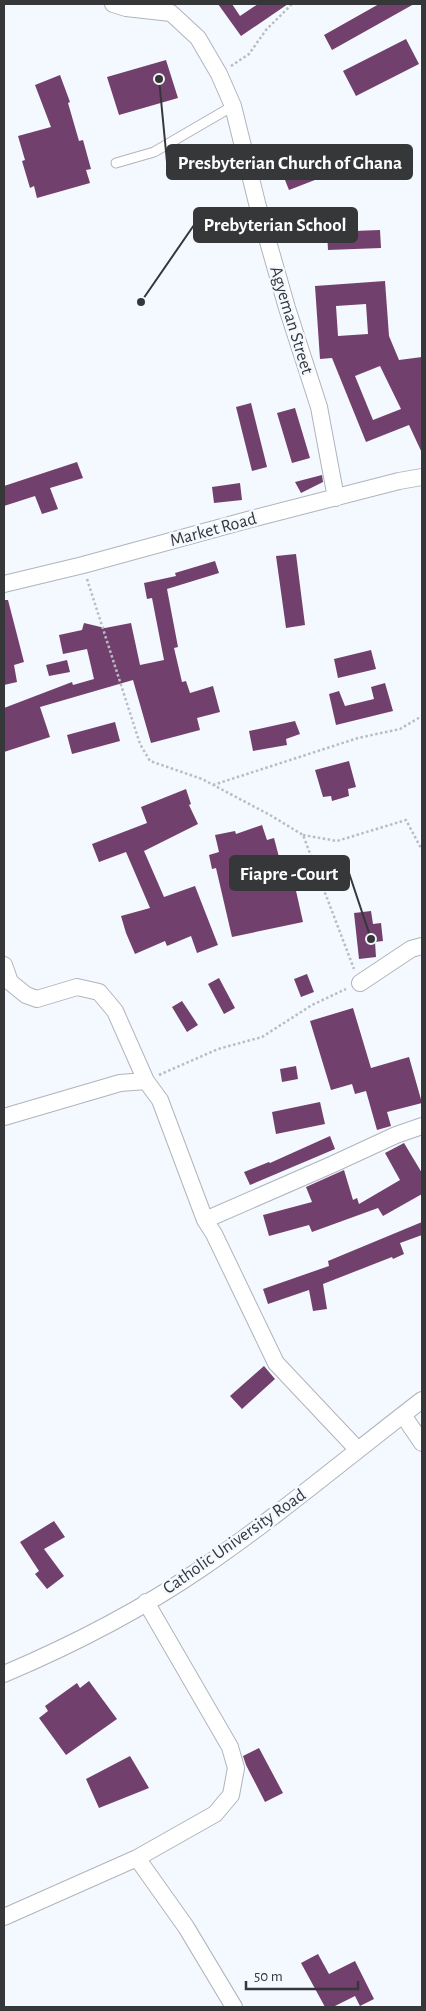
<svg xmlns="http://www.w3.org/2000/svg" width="426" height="2011" viewBox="0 0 426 2011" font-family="'Alegreya Sans',sans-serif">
	<rect width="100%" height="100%" fill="#f4f8ff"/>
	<path fill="#72406c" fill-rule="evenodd" d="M218,4H232L240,16L258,4H288L241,36Z
		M379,4H414L332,50L324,35Z
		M406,39L419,64L356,96L343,71Z
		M166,60L178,98L119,115L107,77Z
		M60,75L70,102L68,103L79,141L83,140L91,169L86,170L90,183L37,198L34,186L30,188L22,161L25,160L18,136L51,127L35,85Z
		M291,148L298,167L326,156L333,173L289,190L275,155Z
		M380,230L381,248L328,250L327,232Z
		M385,281L389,336L399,360L422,357V453L409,425L366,442L332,358L320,359L315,286ZM366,304L368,334L338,336L336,306ZM380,366L401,409L373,420L355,376Z
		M251,403L267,467L252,471L236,407Z
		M295,408L310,458L292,463L277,413Z
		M77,462L83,478L50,488L58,509L42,514L35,496L4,506V486Z
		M322,475L323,482L301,493L295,482Z
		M240,483L242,500L214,503L212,487Z
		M296,554L305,625L286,628L276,556Z
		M215,561L219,573L167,589L178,647L174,648L182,682L186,681L190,693L213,686L220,712L197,718L200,730L151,743L133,680L40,707L50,737L4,752V708L72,682L73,685L94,679L87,649L63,654L59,635L82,630L84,623L105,628L131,623L140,665L164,660L152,598L147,599L144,583L176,576L175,573Z
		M4,600H8L24,662L14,665L17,682L4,685Z
		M371,650L376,669L338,678L334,659Z
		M67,660L70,672L49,676L46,665Z
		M385,683L393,711L336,725L329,694L339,691L345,706L374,699L371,687Z
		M295,721L300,734L286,739L287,745L253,751L249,731Z
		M115,722L120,741L72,754L67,735Z
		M349,761L356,787L348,789L349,796L332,801L331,796L323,797L315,770Z
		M186,789L191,804L189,805L198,824L144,851L164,897L195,886L218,945L197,953L191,936L167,946L165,941L135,954L126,933L121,916L150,908L126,852L99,862L92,844L147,823L141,807Z
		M262,825L267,840L274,838L279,857L288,855L303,922L232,937L216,868L212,869L209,855L219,852L215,835L235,831L236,834Z
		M371,911L373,924L381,923L383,941L375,942L376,957L359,959L354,913Z
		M307,974L314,992L301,997L294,979Z
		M219,978L235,1008L224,1014L208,984Z
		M182,1001L198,1025L187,1032L172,1007Z
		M353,1008L371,1068L409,1057L422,1103L387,1112L391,1126L377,1130L366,1091L355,1094L352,1084L331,1090L310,1021Z
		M296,1066L298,1079L282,1082L280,1069Z
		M320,1102L325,1124L276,1134L272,1112Z
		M330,1136L335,1149L250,1185L244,1172L269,1162L270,1163Z
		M404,1143L422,1173V1194L383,1216L378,1208L312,1232L309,1225L269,1236L263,1215L312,1202L306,1187L344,1170L353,1200L357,1198L359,1204L400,1180L385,1153Z
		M422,1222V1235L400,1243L404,1254L393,1259L392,1257L323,1284L327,1309L313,1311L309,1290L268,1304L263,1289L329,1266L328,1261Z
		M264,1366L275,1379L242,1409L230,1396Z
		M54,1521L65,1537L44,1549L64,1576L47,1589L35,1574L39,1571L20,1542Z
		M89,1681L117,1719L66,1755L39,1718L48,1711L45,1706L77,1683L80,1688Z
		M259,1748L283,1793L265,1802L246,1765L243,1756Z
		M130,1756L149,1788L99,1808L86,1779Z
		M318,1954L329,1974L355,1961L374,1999L360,2006L355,1996L333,2007H325L301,1963Z"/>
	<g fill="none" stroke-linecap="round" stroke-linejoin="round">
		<g stroke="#b0b4bb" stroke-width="11">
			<path id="lane" d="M116,163L154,152L233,106"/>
		</g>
		<g stroke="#b0b4bb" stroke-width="18">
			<path id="street" d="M113,4L126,8L171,13L198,38L219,74L233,106L257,203L287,308L319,407L336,498
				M4,584L83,565L255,518L399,481L422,477
				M4,965L10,982L26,995L37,999L77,987L99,992L115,1011L146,1081L160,1100L205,1220L214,1234L276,1363L358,1450
				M360,983L411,949L422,946
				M4,1117L120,1083L146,1081
				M205,1220L331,1165L396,1135L422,1126
				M403,1415L422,1443
				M4,1674C70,1646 142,1609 202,1568C278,1516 349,1456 422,1400
				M137,1858L186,1927L234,2007
				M4,1917L137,1858L215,1814L231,1795L236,1768L230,1747L146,1602"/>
		</g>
		<path stroke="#b9bdc2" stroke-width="2.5" stroke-dasharray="2.5 2.5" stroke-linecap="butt" d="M231,66L249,54L266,30L292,4
			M87,579L140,744L150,761L202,779L270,815L303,835L354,969
			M213,785L358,738L400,729L422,716
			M303,835L337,841L406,820L422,850
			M159,1075L218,1049L262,1037L312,1005L346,989"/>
		<use href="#lane" stroke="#fff" stroke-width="9"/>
		<use href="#street" stroke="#fff" stroke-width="16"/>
	</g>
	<g text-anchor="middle" stroke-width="5" stroke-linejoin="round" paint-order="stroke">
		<g font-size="18" fill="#353739" stroke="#f4f8ff">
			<text transform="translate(292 320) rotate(73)" y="6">Agyeman Street</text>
			<text transform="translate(213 529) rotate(-15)" y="6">Market Road</text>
			<text transform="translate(234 1541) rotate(-35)" y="6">Catholic University Road</text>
		</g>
	</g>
	<path fill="none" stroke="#353739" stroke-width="2" d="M159 79L167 162M141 302L194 225M371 939L349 873"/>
	<g fill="#353739" stroke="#f4f8ff" stroke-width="2">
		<circle cx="159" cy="79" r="5"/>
		<circle cx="141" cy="302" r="5"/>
		<circle cx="371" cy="939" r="5"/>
	</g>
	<g fill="#353739" stroke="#353739" stroke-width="2">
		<rect x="167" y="145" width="245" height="34" rx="5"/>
		<rect x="194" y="208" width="163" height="34" rx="5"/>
		<rect x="230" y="856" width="119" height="34" rx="5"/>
	</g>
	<g font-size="19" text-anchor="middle" font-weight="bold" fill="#fff">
		<text x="290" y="169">Presbyterian Church of Ghana</text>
		<text x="275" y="231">Prebyterian School</text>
		<text x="289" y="880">Fiapre -Court</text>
	</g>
	<rect width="426" height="2011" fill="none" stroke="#353739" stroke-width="10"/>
	<path d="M246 1981v8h112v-8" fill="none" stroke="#353739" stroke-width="2.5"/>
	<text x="254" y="1981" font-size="15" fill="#353739" stroke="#f4f8ff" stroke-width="4" paint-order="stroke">50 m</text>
</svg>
